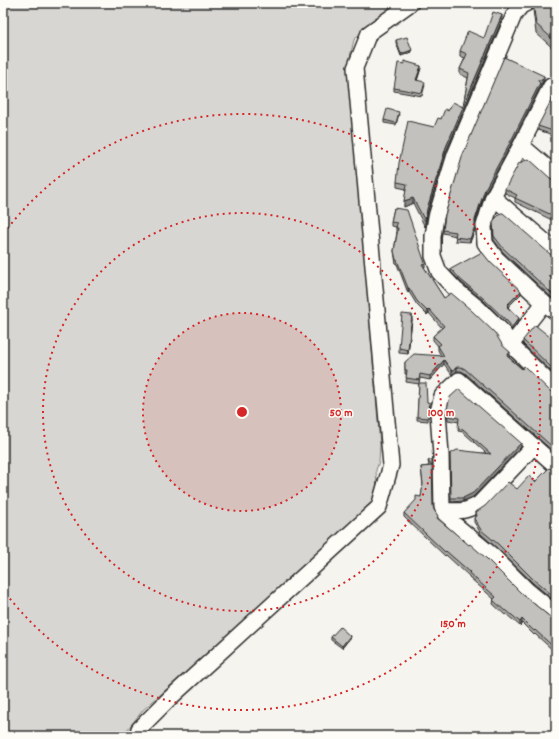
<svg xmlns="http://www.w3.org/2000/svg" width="559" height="739" viewBox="0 0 559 739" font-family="Dekko,sans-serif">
	<rect width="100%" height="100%" fill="#f5f4ef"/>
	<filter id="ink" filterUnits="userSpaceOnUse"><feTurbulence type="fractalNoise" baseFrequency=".025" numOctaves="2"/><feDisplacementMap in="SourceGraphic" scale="8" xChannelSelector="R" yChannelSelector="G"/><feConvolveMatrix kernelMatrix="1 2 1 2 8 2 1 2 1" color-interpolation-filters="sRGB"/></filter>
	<g filter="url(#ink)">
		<path fill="#d7d6d2" stroke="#81807e" d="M3,3H401L369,24L354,40L349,61L350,86L380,445L379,462L376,470L378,505L144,709L122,736H3Z"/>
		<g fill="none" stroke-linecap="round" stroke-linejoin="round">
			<g stroke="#2b2b2b" stroke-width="18">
				<path id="minor" d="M527,3L521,6L514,15L455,155L436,217L433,236V256L439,272L455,289L477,307L502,331L511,345L556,389
					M556,85L551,86L521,145L493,197L484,226L485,243L496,258L544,303L556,312
					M521,145L556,175
					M493,197L556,251
					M511,345L544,303
					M556,466L459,380L442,396L438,412L441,455L442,510L444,514L453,523L492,555L527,590L556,614
					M442,510C459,511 463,513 479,504L534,446
					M137,736L139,729L169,699L379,507L391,465L355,68L369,33L411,3"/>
			</g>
			<use href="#minor" stroke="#fdfcf7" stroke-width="15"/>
		</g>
		<path fill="#a7a6a3" stroke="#2b2b2b" d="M533,3H556V51L536,33L533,10Z
			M502,20L446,152L427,214L425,227L413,203L404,207L406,189L397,187V182L434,127L448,111L463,107L468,78L460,74V69L465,58L460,56V51L484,38Z
			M396,40L412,52L401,56L396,43Z
			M504,57L544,80L542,84H540V87L513,141L485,193L475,223V230L470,242L455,241L456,236L443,233V230Z
			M404,61L421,68L417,81L425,85L422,96L394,91V88L404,64Z
			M556,97V136L538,130V126Z
			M399,114L396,125L384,123V120Z
			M556,154V163L553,161V157Z
			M550,178L554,180L556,179V222L515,202V198L505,193V189Z
			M394,208L425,267H424L444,298L510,356L509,357L522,369L550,391L553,393L556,394V454L465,373L461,371H457L452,375L444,364L430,380L420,378L419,383L427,402L430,405L429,410V416H428V421L417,420L419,384L406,382L407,374H405V362L441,356L438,350V346L433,340V336L442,328L429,313L427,315L417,305L409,292L408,293L397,264H396L394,251L397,232H396V227L391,226V222Z
			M493,223L556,263L552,267L555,274L551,278L556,282V301L550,296L503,252L494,240Z
			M554,234H556V239L554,238Z
			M490,262L521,294L508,307L519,320L512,330L508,325L483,300L461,282L451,272V269Z
			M412,320L408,354L399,353V348Z
			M523,340L555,341L556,340V376L523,344Z
			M447,409L521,447L473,497L463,501L451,502L450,454L486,453L463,432L458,431L459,422L448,420Z
			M432,460L433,506L438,518L521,593L550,617L554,619H556V653L535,634L534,635L522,623L520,626L506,614L505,615L493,604L494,599L469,577V576L446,555L445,556L404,517V513L421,497L423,486L421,467L429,466L428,461Z
			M555,471H556V602L533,583L498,549L481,534L474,522V518L476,517V512L517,489L535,482Z
			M331,637L350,638L342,648L331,640Z"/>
		<path fill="#888785" stroke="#2b2b2b" d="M502,15V20L446,152L427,214L425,227V221L427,209L446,147Z
			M412,50V52L401,56V54Z
			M421,66V68L416,83V80Z
			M544,76V80L542,84V80Z
			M540,83V87L513,141L485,193L475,223V220L485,189Z
			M413,198V203L404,207V201Z
			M475,226V230L470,242V239Z
			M556,259V263L550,269V265Z
			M425,263V267L422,268V264Z
			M555,270V274L549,280V276Z
			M408,288H409V292L408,293Z
			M521,291V294L508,307V308L507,309V305Z
			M429,309V313L427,315V311Z
			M412,315V320L408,354V350Z
			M519,318V320L512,330V327Z
			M510,352V356L507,360V356Z
			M444,360V364L430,380V376Z
			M457,367V371L452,375V371Z
			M521,443V447L473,497L463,501V498Z
			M522,619V623L520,626V622Z
			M350,636V638L342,648V646Z"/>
		<path fill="#c2c1be" stroke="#2b2b2b" d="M533,3H556V42L536,24Z
			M493,12L502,15L446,147L427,209L425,221L413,198L404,201L407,184L397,182L399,163L408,121L434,127L438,118L441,119L445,109L448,111L453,102L463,107L469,73L460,69L467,54L460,51L468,31L484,38Z
			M407,37L412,50L401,54L396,40Z
			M504,57L544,76L542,80H537L540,83L513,137L485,189L475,220V226L470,239L455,237L456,232L443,230L445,215L463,154Z
			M404,61L421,66L416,80L425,82L422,93L394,88L398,63L405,64Z
			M554,95L556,97V132L538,126Z
			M387,109L399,112L396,123L384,120Z
			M556,154V159L553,157Z
			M529,159L550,178L554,180L556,179V217L515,198L517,195L505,189L519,163Z
			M394,208L407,210L425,263L422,264L444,298L451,293L471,310L495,333L503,346L510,352L507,356L522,369L524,366L550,391L553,393L556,394V450L465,369L461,367H457L452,371L444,360L430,376L420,374L419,380L406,378L407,370H405V362L414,354L444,356L438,346L441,344L433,336L444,326L429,309L427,311L417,301L409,288H408L397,260H396L394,251L398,228H396L397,223L391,222Z
			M501,213H503L550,254L555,256H556V259L550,265L555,270L549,276L556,282V297L550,292L503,248L494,236L493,223L494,220Z
			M482,252L490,262L521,291L507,305L508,306L507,307L519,318L512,327L508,322L483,298L461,280L451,269Z
			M402,314L412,315L408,350L399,348Z
			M535,325L555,341L556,340V372L523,340Z
			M419,383H426L427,402L430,403L429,408V414H428V418L417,417Z
			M459,389L521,443L473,493L463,498H451L450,454L457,450L491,454L463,429L458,428L459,418L448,416L447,409L450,397Z
			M432,460L433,506L434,510L438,516L437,518L469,545L470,544L486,558L521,593L550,617L554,619H556V649L535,630L534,631L522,619L520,622L506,610L505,611L493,600L496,597L469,573L470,572L446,551L445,552L404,513L416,500V496L421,497L423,484L421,467L432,466L428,461Z
			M549,468L555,471H556V598L533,579L498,544L481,530L474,518L477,516L476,512L485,506L508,482L517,489L529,476L535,482Z
			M340,627L350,636L342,646L331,637Z"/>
	</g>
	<circle cx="242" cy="412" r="99" fill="#d62828" fill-opacity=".12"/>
	<g fill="none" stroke="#d62828" stroke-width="2" stroke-dasharray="2 4">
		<circle cx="242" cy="412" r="99"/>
		<circle cx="242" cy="412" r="199"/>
		<path d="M4 233A298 298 0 1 1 4 591"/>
	</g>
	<circle cx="242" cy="412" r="6" fill="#d62828" stroke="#fdfcf7" stroke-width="2"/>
	<g font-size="12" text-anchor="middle" font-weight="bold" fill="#d62828" stroke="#fdfcf7" stroke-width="3" stroke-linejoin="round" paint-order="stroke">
		<text x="341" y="416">50 m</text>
		<text x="441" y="416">100 m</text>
		<text x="453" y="627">150 m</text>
	</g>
	<rect width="559" height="739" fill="none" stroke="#fdfcf7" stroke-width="16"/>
	<rect x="8" y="8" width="543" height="723" fill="none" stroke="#2b2b2b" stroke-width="1.5" filter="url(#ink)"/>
</svg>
